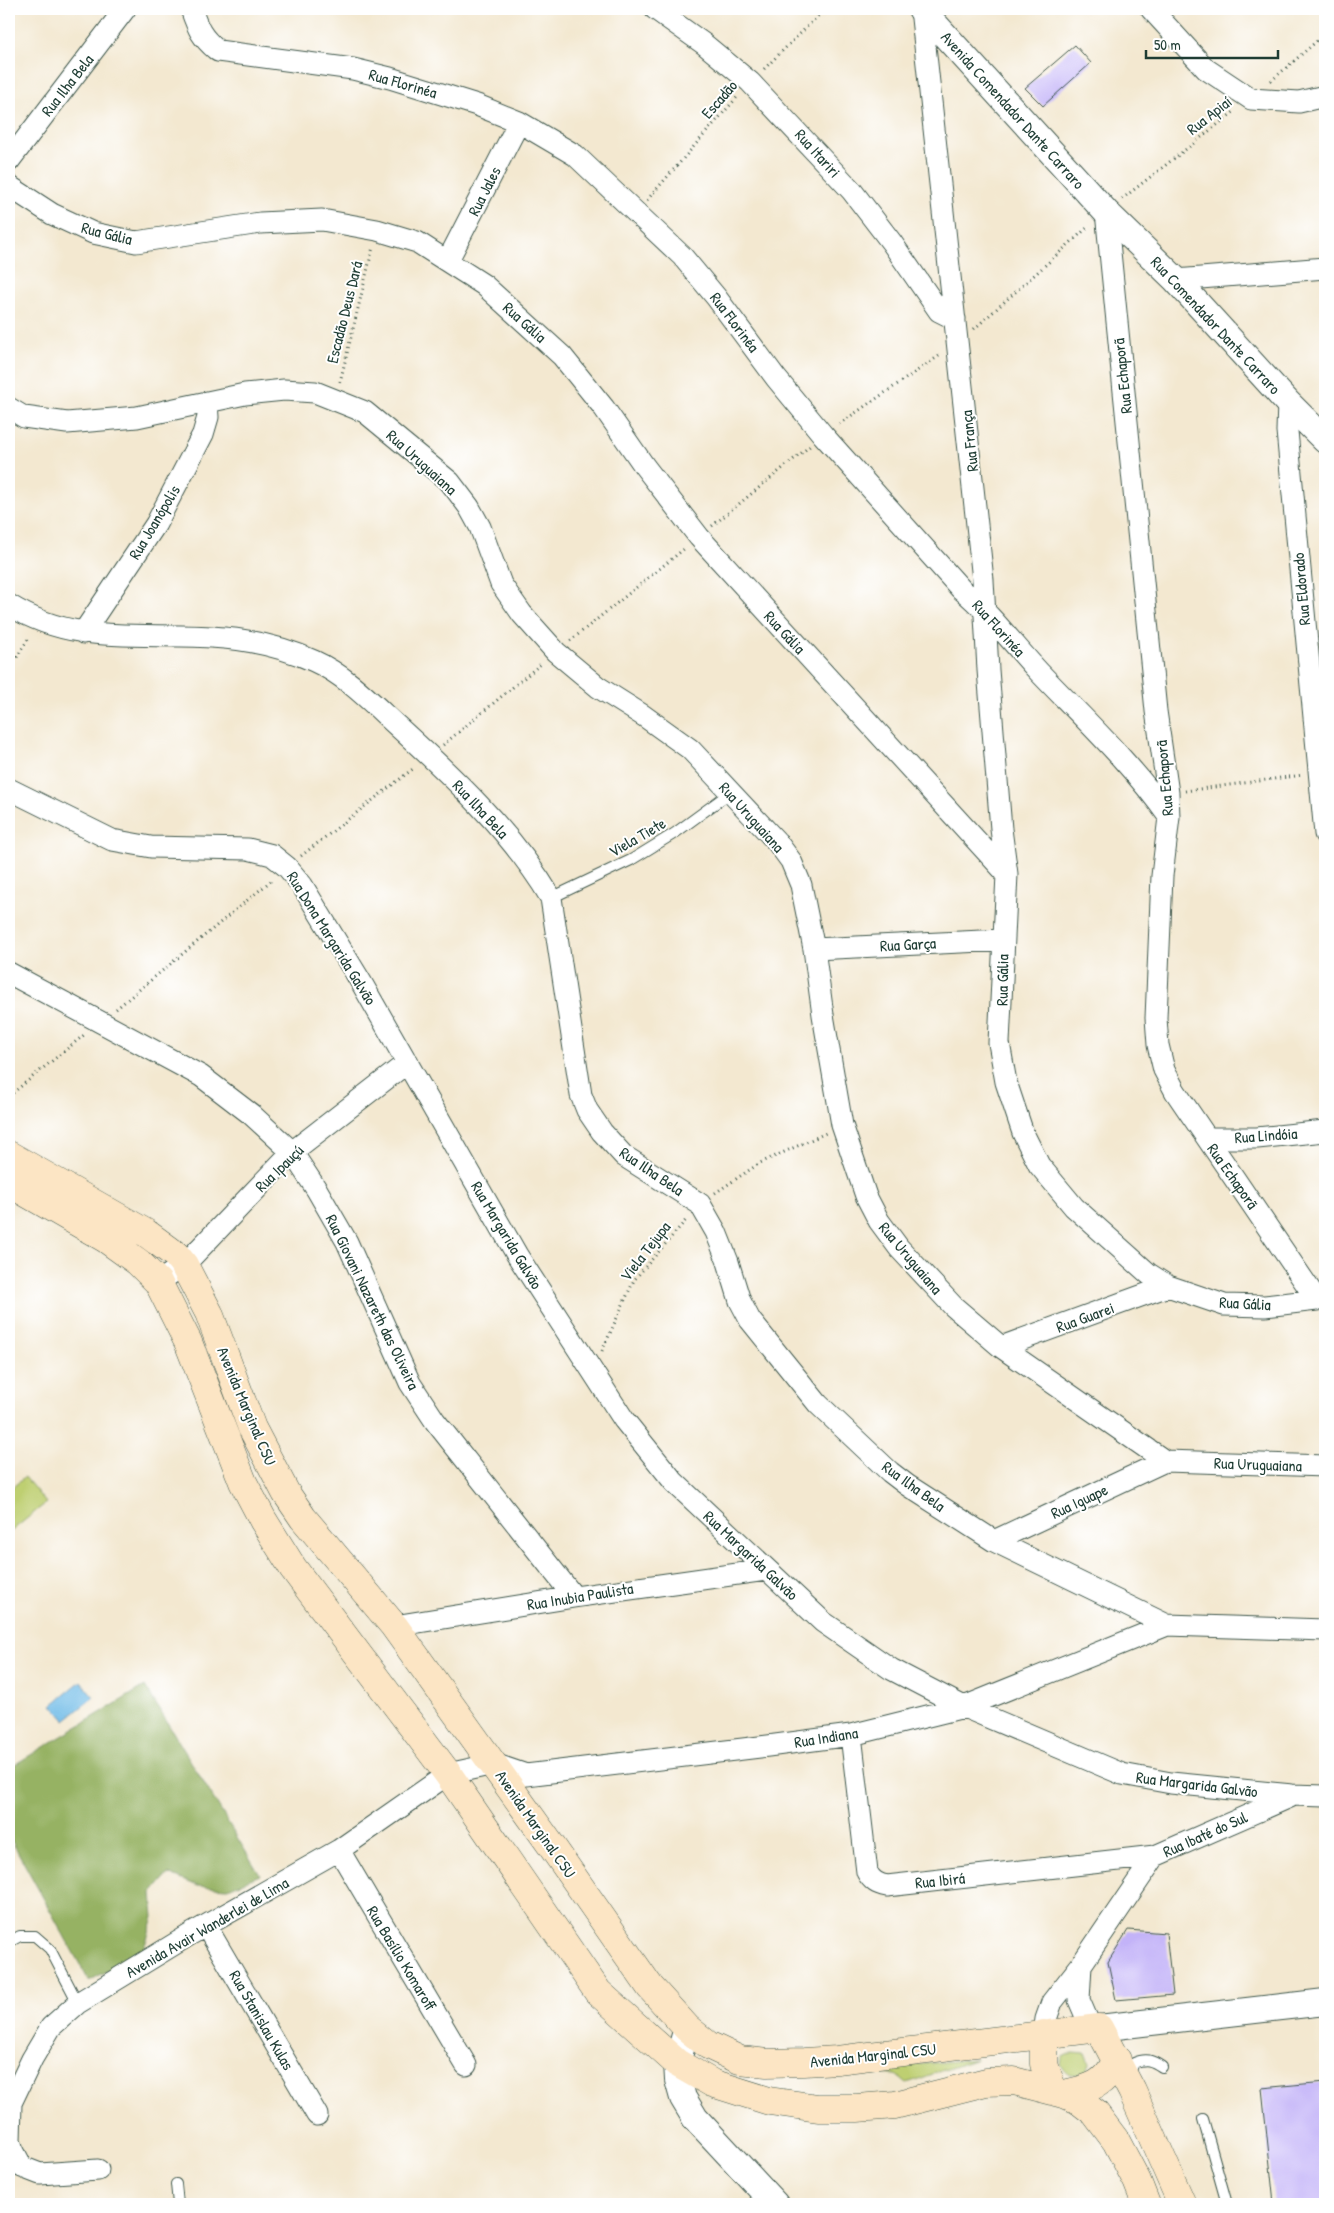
<svg xmlns="http://www.w3.org/2000/svg" width="1334" height="2213" viewBox="0 0 1334 2213" font-family="'Patrick Hand',sans-serif">
	<rect width="100%" height="100%" fill="#fff"/>
	<filter id="ink" filterUnits="userSpaceOnUse"><feTurbulence type="fractalNoise" baseFrequency=".02" numOctaves="2"/><feDisplacementMap in="SourceGraphic" scale="10" xChannelSelector="R" yChannelSelector="G"/><feConvolveMatrix kernelMatrix="1 2 1 2 8 2 1 2 1" color-interpolation-filters="sRGB"/></filter>
	<filter id="wash" filterUnits="userSpaceOnUse"><feTurbulence type="fractalNoise" baseFrequency=".0096" numOctaves="4" result="noise"/><feDisplacementMap in="SourceGraphic" scale="20" xChannelSelector="R" yChannelSelector="G"/><feGaussianBlur stdDeviation="1.12" result="paint"/><feColorMatrix in="noise" values="0 0 0 0 0 0 0 0 0 0 0 0 0 0 0 0 0 1.4 0 .05"/><feComposite in="paint" operator="in"/></filter>
	<g filter="url(#wash)">
		<rect width="100%" height="100%" fill="#f3e8d0"/>
		<path fill="#becf71" stroke="#6e8652" d="M25,1477L46,1503L9,1533V1490Z
			M1073,2052L1085,2053L1089,2063L1085,2073C1073,2078 1065,2075 1060,2064L1063,2057Z
			M976,2059L907,2083L896,2074L836,2072Z"/>
		<path fill="#96b263" stroke="#5a784c" d="M145,1686L260,1875L228,1888L198,1886L168,1874L152,1893L154,1917L143,1951L89,1981L9,1836V1768Z"/>
		<path fill="#6cb9e6" stroke="#467b8d" d="M81,1681L94,1697L65,1720L52,1705Z"/>
		<g id="blocks">
			<path fill="#c3b3f8" d="M1075,45L1091,63L1043,106L1025,88Z
				M1128,1930L1166,1933L1173,1995L1116,2000L1108,1962Z
				M1325,2082V2204H1274L1262,2088Z"/>
		</g>
	</g>
	<g filter="url(#ink)">
		<use href="#blocks" fill-opacity="0" stroke="#3f574b" stroke-width="1"/>
		<g fill="none" stroke-linecap="round" stroke-linejoin="round">
			<g stroke="#3f574b" stroke-width="12">
				<path id="service" d="M551,898L631,860L675,833L731,792
					M9,1942L20,1936H35L50,1949L78,2003
					M1129,2075L1134,2063C1146,2058 1152,2060 1162,2067
					M1203,2119L1227,2204
					M176,2184L178,2204"/>
			</g>
			<g stroke="#3f574b" stroke-width="23">
				<path id="minor" d="M191,9C198,29 201,37 218,51L353,69L390,78L477,105L519,122L575,155L682,256L716,297L776,378L823,435L961,589C991,614 1013,644 1039,672C1084,719 1132,764 1169,817
					M655,9L704,44L750,82L852,191L892,243L939,311L955,319
					M921,9L983,580L988,670L1001,829L1007,874L999,1043L1006,1082L1023,1133L1039,1165L1074,1207L1149,1274L1168,1286L1224,1305L1265,1306L1325,1299
					M1151,9L1206,69L1251,99L1299,102L1325,96
					M9,161L125,9
					M9,186L52,214L93,233L136,242L260,223L322,220L377,230L417,242L484,285L562,356L604,408L645,467L699,537L1007,874
					M1106,212L1156,711L1168,793L1169,817L1162,876L1156,1018L1158,1045L1164,1070L1175,1091L1317,1300
					M448,260L519,122
					M1176,280L1325,268
					M1288,403L1287,431L1325,834
					M9,408L24,417L67,423L137,417L245,394L284,390L315,392L365,412L450,482L469,507L480,527L501,584L522,614L556,652L598,687L644,716L690,749L777,842L791,861L801,885L814,949L823,1015L842,1125L866,1196L879,1221L899,1248L953,1306L1001,1347L1165,1461L1325,1466
					M9,605C75,646 139,632 211,637C247,639 281,646 314,661C345,675 370,701 395,724C452,776 511,831 551,898L581,1095L587,1110L602,1132L624,1156L700,1204L716,1232L728,1262L740,1301L750,1320L818,1404L890,1472L907,1485L994,1541L1167,1625L1325,1630
					M83,633L156,524L203,434L208,417L207,403
					M9,789L112,840L151,847L248,849L272,855L287,867L302,885L361,982L517,1255L624,1420L674,1482L823,1622L891,1669L964,1707L1122,1774L1171,1783L1292,1795L1325,1796
					M814,949L1003,940
					M9,973L201,1076L252,1115L292,1152L317,1190L347,1242L410,1383L435,1421L574,1597
					M1207,1138H1257L1325,1131
					M158,1282L184,1265L292,1152L408,1062
					M1001,1347L1168,1286
					M994,1541L1165,1461
					M394,1626L574,1597L766,1570
					M851,1735L867,1872C872,1881 877,1884 887,1886L1155,1856
					M339,1850L466,2065
					M206,1926L317,2115
					M1081,1965L1079,2000L1091,2028
					M1044,2034L1046,2019L1052,2002L1081,1965L1155,1856L1290,1797
					M98,2170L40,2174L22,2167L13,2150L10,2141L11,2103L32,2059L51,2027L78,2003L191,1934L339,1850L448,1774L494,1764L526,1775L768,1746L851,1735L964,1707L1167,1625"/>
			</g>
			<g stroke="#3f574b" stroke-width="28">
				<path id="tertiary" d="M921,9L1106,212L1176,280L1288,403L1325,440
					M687,2028L677,2063L678,2080L683,2098L695,2118L775,2204
					M1099,2028L1325,2002"/>
			</g>
			<g stroke="#3f574b" stroke-width="29">
				<path id="secondary" d="M9,1155L146,1233L176,1255L184,1265L209,1313L252,1428L286,1493L303,1518L394,1626L553,1848L650,1987L687,2028L708,2045L740,2060L767,2063L804,2062L837,2060L1099,2028L1132,2091L1182,2204
					M9,1183L106,1239L138,1262L158,1282L188,1342L243,1482L263,1520L293,1568L448,1774L598,1992L637,2027L677,2063L712,2083L769,2101L818,2108H857L895,2105L986,2082L1014,2081L1064,2094L1078,2100L1095,2113L1116,2141L1137,2181L1146,2204
					M1044,2034V2064L1053,2091
					M1064,2094C1090,2088 1104,2086 1117,2060"/>
			</g>
			<path stroke="#3f574b" stroke-width="3" stroke-dasharray="1 4" stroke-linecap="butt" d="M764,69L825,9
				M1271,81L1325,34
				M1122,199L1235,111
				M647,200L739,95
				M974,329L1088,227
				M340,382L373,247
				M839,424L939,356
				M712,526L810,446
				M570,641L684,549
				M9,670L30,636
				M443,745L542,663
				M1185,791L1303,775
				M301,856L414,768
				M116,1009L273,879
				M9,1096L84,1035
				M715,1193L760,1163L826,1133
				M602,1351L634,1280L687,1219"/>
			<use href="#service" stroke="#fff" stroke-width="10"/>
			<use href="#minor" stroke="#fff" stroke-width="21"/>
			<use href="#tertiary" stroke="#fff" stroke-width="26"/>
			<use href="#secondary" stroke="#fce5c4" stroke-width="28"/>
		</g>
	</g>
	<g text-anchor="middle" stroke-width="4" stroke-linejoin="round" paint-order="stroke">
		<g font-size="16" fill="#1f3d34" stroke="#fff">
			<text transform="translate(403 83) rotate(16)" y="6">Rua Florinéa</text>
			<text transform="translate(67 85) rotate(-52)" y="6">Rua Ilha Bela</text>
			<text transform="translate(719 99) rotate(-49)" y="6">Escadão</text>
			<text transform="translate(1013 110) rotate(48)" y="6">Avenida Comendador Dante Carraro</text>
			<text transform="translate(1209 115) rotate(-38)" y="6">Rua Apiaí</text>
			<text transform="translate(818 153) rotate(48)" y="6">Rua Itariri</text>
			<text transform="translate(484 191) rotate(-63)" y="6">Rua Jales</text>
			<text transform="translate(107 233) rotate(14)" y="6">Rua Gália</text>
			<text transform="translate(344 312) rotate(-76)" y="6">Escadão Deus Dará</text>
			<text transform="translate(525 322) rotate(42)" y="6">Rua Gália</text>
			<text transform="translate(735 322) rotate(53)" y="6">Rua Florinéa</text>
			<text transform="translate(1216 325) rotate(47)" y="6">Rua Comendador Dante Carraro</text>
			<text transform="translate(1122 376) rotate(-96)" y="6">Rua Echaporã</text>
			<text transform="translate(969 441) rotate(-96)" y="6">Rua França</text>
			<text transform="translate(422 462) rotate(42)" y="6">Rua Uruguaiana</text>
			<text transform="translate(154 522) rotate(-59)" y="6">Rua Joanópolis</text>
			<text transform="translate(1301 589) rotate(-95)" y="6">Rua Eldorado</text>
			<text transform="translate(999 628) rotate(48)" y="6">Rua Florinéa</text>
			<text transform="translate(785 632) rotate(47)" y="6">Rua Gália</text>
			<text transform="translate(1164 778) rotate(-95)" y="6">Rua Echaporã</text>
			<text transform="translate(481 809) rotate(47)" y="6">Rua Ilha Bela</text>
			<text transform="translate(752 817) rotate(48)" y="6">Rua Uruguaiana</text>
			<text transform="translate(637 837) rotate(-30)" y="6">Viela Tiete</text>
			<text transform="translate(332 938) rotate(58)" y="6">Rua Dona Margarida Galvão</text>
			<text transform="translate(908 944) rotate(-3)" y="6">Rua Garça</text>
			<text transform="translate(1002 980) rotate(-89)" y="6">Rua Gália</text>
			<text transform="translate(1266 1135) rotate(-4)" y="6">Rua Lindóia</text>
			<text transform="translate(279 1168) rotate(-44)" y="6">Rua Ipauçú</text>
			<text transform="translate(652 1171) rotate(34)" y="6">Rua Ilha Bela</text>
			<text transform="translate(1233 1176) rotate(55)" y="6">Rua Echaporã</text>
			<text transform="translate(507 1235) rotate(59)" y="6">Rua Margarida Galvão</text>
			<text transform="translate(645 1251) rotate(-52)" y="6">Viela Tejupa</text>
			<text transform="translate(911 1258) rotate(50)" y="6">Rua Uruguaiana</text>
			<text transform="translate(373 1302) rotate(64)" y="6">Rua Giovani Nazareth das Oliveira</text>
			<text transform="translate(1245 1303) rotate(3)" y="6">Rua Gália</text>
			<text transform="translate(1085 1317) rotate(-20)" y="6">Rua Guarei</text>
			<text transform="translate(247 1406) rotate(67)" y="6">Avenida Marginal CSU</text>
			<text transform="translate(1258 1464) rotate(2)" y="6">Rua Uruguaiana</text>
			<text transform="translate(914 1486) rotate(36)" y="6">Rua Ilha Bela</text>
			<text transform="translate(1079 1501) rotate(-25)" y="6">Rua Iguape</text>
			<text transform="translate(751 1555) rotate(43)" y="6">Rua Margarida Galvão</text>
			<text transform="translate(580 1596) rotate(-9)" y="6">Rua Inubia Paulista</text>
			<text transform="translate(826 1737) rotate(-9)" y="6">Rua Indiana</text>
			<text transform="translate(1197 1784) rotate(7)" y="6">Rua Margarida Galvão</text>
			<text transform="translate(536 1824) rotate(55)" y="6">Avenida Marginal CSU</text>
			<text transform="translate(1205 1834) rotate(-24)" y="6">Rua Ibaté do Sul</text>
			<text transform="translate(940 1880) rotate(-6)" y="6">Rua Ibirá</text>
			<text transform="translate(207 1927) rotate(-30)" y="6">Avenida Avair Wanderlei de Lima</text>
			<text transform="translate(402 1958) rotate(59)" y="6">Rua Basílio Komaroff</text>
			<text transform="translate(262 2020) rotate(60)" y="6">Rua Stanislau Kulas</text>
			<text transform="translate(873 2055) rotate(-6)" y="6">Avenida Marginal CSU</text>
		</g>
	</g>
	<rect width="1334" height="2213" fill="none" stroke="#fff" stroke-width="30"/>
	<path d="M1146 50v8h132v-8" fill="none" stroke="#1f3d34" stroke-width="2.5"/>
	<text x="1154" y="50" font-size="15" fill="#1f3d34" stroke="#ffffff" stroke-width="4" paint-order="stroke">50 m</text>
</svg>
